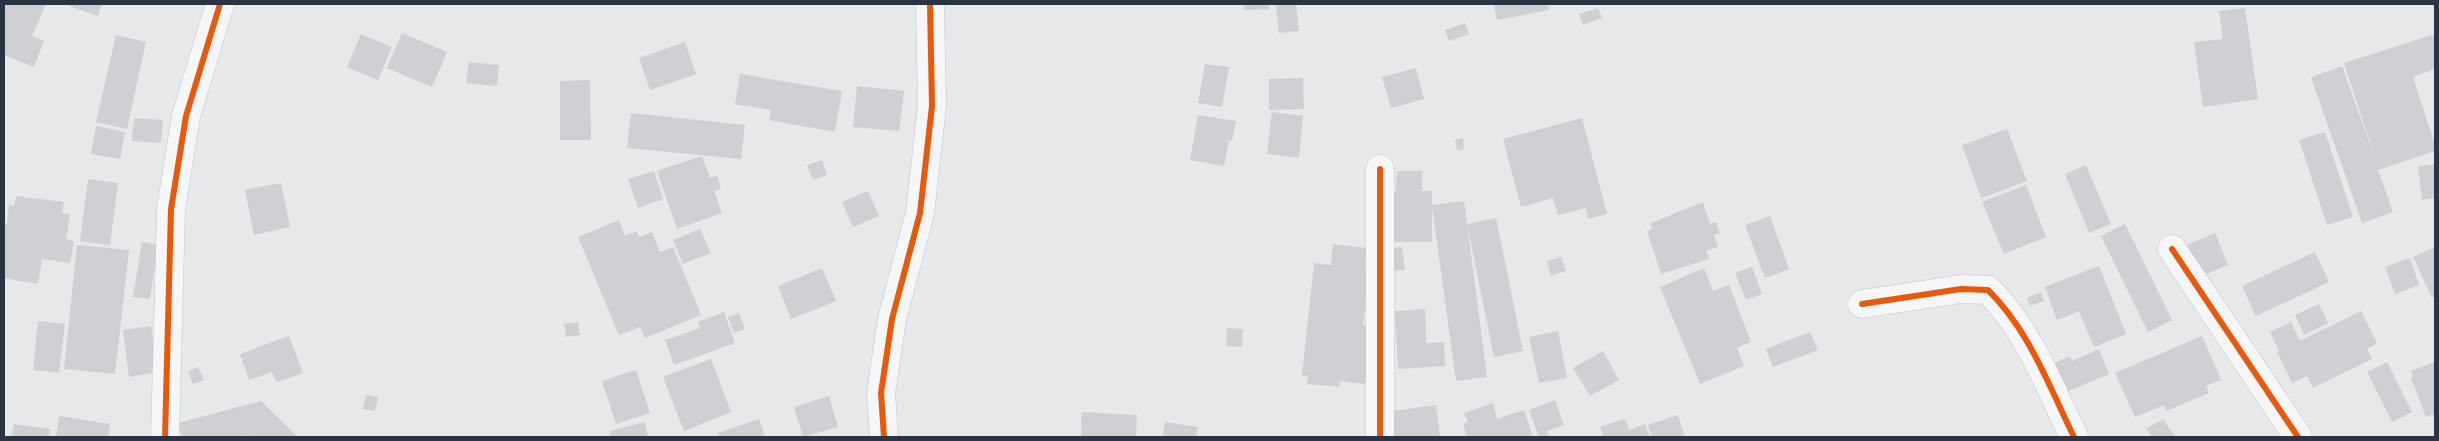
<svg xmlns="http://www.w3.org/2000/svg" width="2439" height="441" viewBox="0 0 2439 441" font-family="Lato,sans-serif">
	<rect width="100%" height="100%" fill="#e6e8ea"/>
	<path fill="#ced0d3" d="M4,4H46L32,36L44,41L34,67L4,55Z
		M64,4H102L98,16Z
		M1244,4H1269V9L1244,10Z
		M1276,4H1296L1299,31L1279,33Z
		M1501,4H1548L1549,10L1497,20L1494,5Z
		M1598,8L1602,18L1583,25L1579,14Z
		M2245,8L2258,99L2203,107L2194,42L2223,39L2219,11Z
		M1465,23L1469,34L1449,41L1445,30Z
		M402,33L447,52L432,87L387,68Z
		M361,34L392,47L378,80L347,67Z
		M2435,34V69L2413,77L2435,145V151L2378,170L2393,212L2362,223L2311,77L2342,66L2377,164L2344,63Z
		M116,35L146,42L127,129L96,122Z
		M685,42L696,74L650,90L639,58Z
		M469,62L499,65L497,86L466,83Z
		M1205,64L1229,67L1222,107L1198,103Z
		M1416,68L1424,99L1391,108L1382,77Z
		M740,74L842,91L835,132L769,120L771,110L735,104Z
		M1303,78L1304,109L1269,110V79Z
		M590,80L591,140H560V81Z
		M857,86L904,91L899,131L853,127Z
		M1272,112L1303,116L1299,158L1267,154Z
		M631,113L745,125L741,159L627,148Z
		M1198,115L1236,121L1232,141L1229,140L1224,166L1190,160Z
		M134,118L163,120L161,143L132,141Z
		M1582,118L1607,214L1588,219L1586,208L1558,215L1553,198L1521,207L1503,139Z
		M96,126L125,132L120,159L91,154Z
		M2007,129L2027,181L1981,198L1962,145Z
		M2325,132L2353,217L2327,225L2299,140Z
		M1463,138L1464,149L1457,150L1455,140Z
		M702,156L710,178L717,175L721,189L714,191L722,213L677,229L657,171Z
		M822,160L827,175L813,180L807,165Z
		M2435,164V198L2422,200L2418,166Z
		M2086,165L2111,224L2089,233L2065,174Z
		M654,171L663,199L638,208L628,179Z
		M1397,171H1422V191H1432V205L1464,201L1487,377L1456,381L1432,206V242H1390L1389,191H1396Z
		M88,179L118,183L110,245L80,241Z
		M281,183L290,227L254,235L245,190Z
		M2026,185L2046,237L2004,254L1982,202Z
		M868,191L879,216L853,227L842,202Z
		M16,196L64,202L62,213L70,214L66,239L74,241L70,263L42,259L38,284L4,278V224H7L9,205L14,206Z
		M1703,202L1710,224L1716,222L1720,233L1714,235L1718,247L1706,251L1709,259L1661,274L1647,231L1652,229L1651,223Z
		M1770,216L1789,269L1765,278L1745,225Z
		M1496,218L1523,351L1494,357L1467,224Z
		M619,220L625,236L637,231L639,237L652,232L660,252L673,247L701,315L645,338L640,327L619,335L578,237Z
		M2125,224L2172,320L2148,332L2101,236Z
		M700,229L711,253L683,264L673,240Z
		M2215,233L2228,265L2200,277L2187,245Z
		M142,242L158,245L150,299L133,297Z
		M1333,244L1367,248L1365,269H1370L1363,325L1372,326L1365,384L1340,381L1339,387L1307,384L1308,376L1302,375L1314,263L1331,265Z
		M77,245L129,250L115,374L64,369Z
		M1402,247L1405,270L1392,271L1390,249Z
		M2435,247V296L2432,298L2413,257Z
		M2315,252L2329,282L2256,316L2242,286Z
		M1561,257L1566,271L1551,276L1547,261Z
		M2410,258L2419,285L2395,294L2385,267Z
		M2099,266L2126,334L2094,347L2079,311L2057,320L2045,287Z
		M1752,267L1762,294L1746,300L1735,273Z
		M822,268L836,301L791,319L778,286Z
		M1704,268L1713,291L1729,285L1751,342L1737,348L1744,366L1700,384L1660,287Z
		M2041,292L2044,301L2030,306L2027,298Z
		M2319,304L2328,323L2304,335L2295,315Z
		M1425,309L1426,343L1444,342L1445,366L1398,369L1395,311Z
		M2361,311L2377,343L2367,349L2372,359L2313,388L2307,376L2292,383L2277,352L2279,351L2270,332L2291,322L2300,341Z
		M724,312L735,343L674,365L665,340L700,328L698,322Z
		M739,313L745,329L734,333L728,317Z
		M38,321L65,324L59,373L33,370Z
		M578,322L580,335L566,337L564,324Z
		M151,326L157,372L129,377L123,330Z
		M1227,328L1243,329L1242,347L1226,346Z
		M1558,331L1567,378L1539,383L1529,337Z
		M1810,332L1818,350L1773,367L1766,349Z
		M289,336L303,373L276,382L272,372L249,380L240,354Z
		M2202,336L2221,380L2206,386L2209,393L2166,411L2164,405L2135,417L2115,373Z
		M2099,349L2109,374L2061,394L2049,365L2070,356L2072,361Z
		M1603,351L1619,380L1590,396L1573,368Z
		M711,359L731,412L684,431L663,377Z
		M2387,362L2412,412L2392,422L2367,372Z
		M2435,362V414L2426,417L2411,378L2413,377L2411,371Z
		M198,367L204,380L193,384L188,371Z
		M636,370L650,413L616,424L602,381Z
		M366,395L378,397L375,411L363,409Z
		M829,396L838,427L803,437L794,407Z
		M1555,400L1564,425L1547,431L1550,437H1539L1529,410Z
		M261,401L298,437H250L248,435L240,437H182L178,423Z
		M1493,403L1497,419L1524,410L1533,437H1467L1463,424L1468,422L1464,413Z
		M1436,405L1440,437H1389L1386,412Z
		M1082,412L1137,415L1136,437H1081Z
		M1678,415L1685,437H1652L1648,425Z
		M59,416L110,424L108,437H56Z
		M759,419L765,437H719L718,433Z
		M1625,419L1629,430L1645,424L1650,437H1604L1600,427Z
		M2163,419L2175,437H2152L2146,429Z
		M645,422L648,437H611L610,431Z
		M1165,422L1198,427L1196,437H1163Z
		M14,424L50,429L49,437H11Z"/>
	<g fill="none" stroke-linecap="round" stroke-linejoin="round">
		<g stroke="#c4c6c8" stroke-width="29">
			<path id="minor" d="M1380,169V437
				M2172,249L2298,437
				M1862,304L1961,289L1988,290C2029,330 2049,386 2074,437
				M165,437L171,209L186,116L220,4
				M884,437L881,393L892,319L920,213L932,106L930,4"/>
		</g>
		<use href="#minor" stroke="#f5f6f7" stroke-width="28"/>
		<g stroke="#f4f6f9" stroke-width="9">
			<path id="cycleway" d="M1380,169V437
				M2172,249L2298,437
				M1862,304L1961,289L1988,290C2029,330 2049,386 2074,437
				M165,437L171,209L186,116L220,4
				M884,437L881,393L892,319L920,213L932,106L930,4"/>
		</g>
		<use href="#cycleway" stroke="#e8590c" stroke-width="6"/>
	</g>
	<rect width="2439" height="441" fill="none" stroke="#2b3445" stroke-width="10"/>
</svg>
